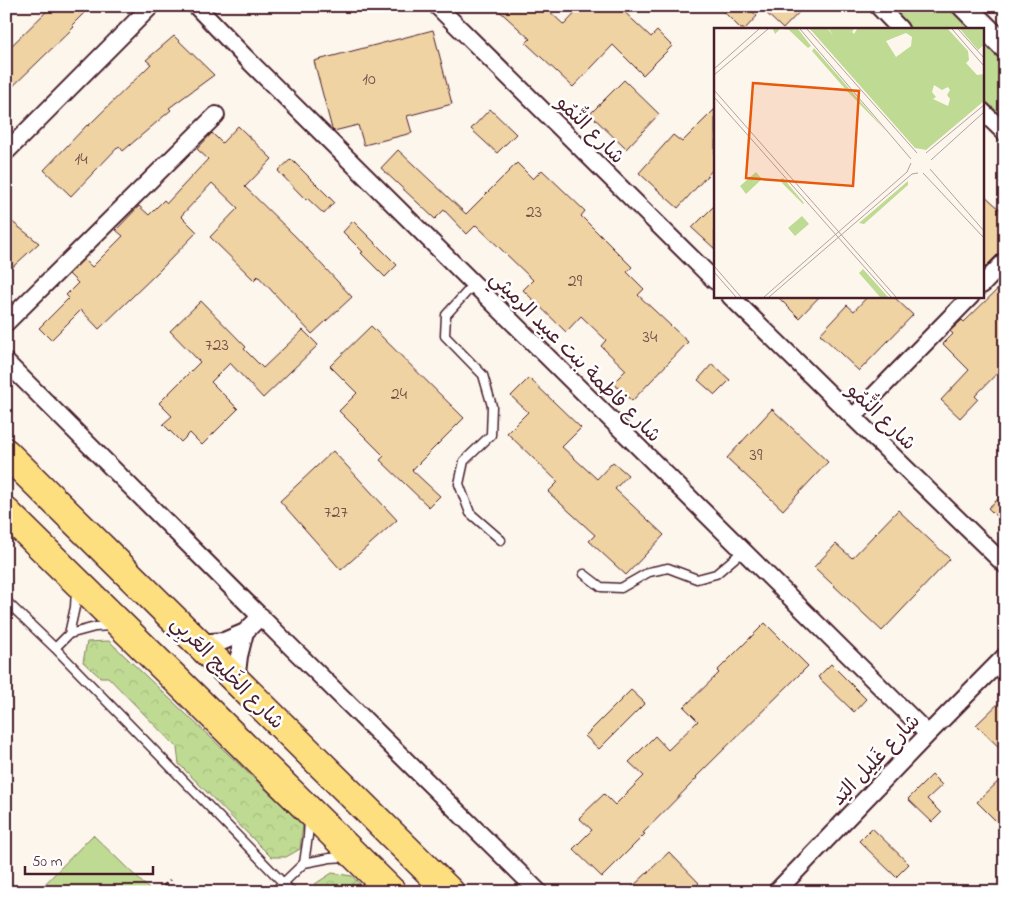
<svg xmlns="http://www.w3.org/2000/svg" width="1011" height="898" viewBox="0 0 1011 898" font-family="'Indie Flower','Playpen Sans Arabic',sans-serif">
	<defs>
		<pattern id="forest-crowns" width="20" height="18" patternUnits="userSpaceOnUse" patternTransform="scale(1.25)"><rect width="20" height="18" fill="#bfdb93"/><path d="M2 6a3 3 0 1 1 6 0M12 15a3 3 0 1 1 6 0" fill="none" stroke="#a6bc7f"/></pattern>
	</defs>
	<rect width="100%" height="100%" fill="#fcf6ed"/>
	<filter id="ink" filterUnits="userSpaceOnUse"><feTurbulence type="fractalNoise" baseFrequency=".02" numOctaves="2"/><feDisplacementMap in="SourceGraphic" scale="10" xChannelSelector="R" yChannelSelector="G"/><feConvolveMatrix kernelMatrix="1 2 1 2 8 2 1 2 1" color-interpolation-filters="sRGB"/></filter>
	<g filter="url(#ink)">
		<path fill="#bfdb93" stroke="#847d5f" d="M889,6H939L965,19L975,29H912Z
			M982,36L1005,58V119L982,97Z
			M93,835L152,892H37Z"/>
		<path fill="url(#forest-crowns)" stroke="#847d5f" d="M109,641L303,825L300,849L286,857H271L179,764L177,748L108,677H100L83,662L87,642Z
			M332,873L352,876L368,892H315V884Z"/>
		<path fill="#f0d3a3" stroke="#4a1f2b" d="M52,6H91L72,25L74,27L6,93V51Z
			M494,6H544L564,25L582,6H618L651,37L657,31L672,46L643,75L613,45L573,87L526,43L530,39Z
			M718,6H746L757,16L745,29H741Z
			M759,6H805L783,29Z
			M433,30L452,104L407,116L412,133L364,145L358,125L334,131L332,129L314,61Z
			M174,36L214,75L169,108L171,110L123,151L119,146L71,196L44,170L87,125L88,126L151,64L146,60Z
			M624,80L659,114L626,149L590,114Z
			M490,109L516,134L497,153L471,129Z
			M715,109V167L678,208L639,173L673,135L682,142Z
			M238,126L272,159L245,187L296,237L352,297L312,334L258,276L254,280L210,237L238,208L212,183L181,216L197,232L159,271L99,329L81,310L51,340L39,328L69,298L66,295L78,283L69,274L84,259L92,267L123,236L116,230L139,206L149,215L164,200L167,203L208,159L197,149L212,133L222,143Z
			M398,150L466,214L517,163L533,179L542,170L585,211L581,216L632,267L627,272L644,289L638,295L688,342L632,401L613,383L626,370L601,346L606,340L581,316L566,332L523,290L533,280L476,225L467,234L444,210L435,219L381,168Z
			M291,159L334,202L324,214L307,198L306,200L278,171Z
			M982,193L1005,214V251L998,254L984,268L982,267Z
			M715,205V249L692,228Z
			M6,217L39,243L6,273Z
			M353,221L397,265L385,277L361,253L363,252L343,232Z
			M1005,276V365L975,396L978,399L960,418L941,400L969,370L943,344L953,334L950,331L962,320L964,322L1002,285L999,282Z
			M777,296H820L799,318Z
			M868,296H893L913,315L859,371L820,334L847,305L854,311Z
			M201,301L246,347L244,349L263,368L303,330L318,345L263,398L230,363L211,382L238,409L202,445L190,433L181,442L163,424L172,416L159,403L200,362L170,331Z
			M371,326L464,418L412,470L440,496L429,507L380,460L384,456L339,411L357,393L330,366Z
			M712,364L730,380L715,395L698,380Z
			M529,378L581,428L562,447L597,479L613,462L628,475L615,489L664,535L626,575L589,541L595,535L548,492L558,482L507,433L528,412L511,396Z
			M772,409L828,462L783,510L727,458Z
			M333,451L397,520L341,570L280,501Z
			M1005,493V525L988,508Z
			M898,510L950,559L882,631L814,567L836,544L852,558Z
			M765,623L808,666L696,777L697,778L643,833L645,834L602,877L573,849L592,830L579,818L604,794L615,805L644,776L629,762L655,736L668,750L698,721L684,707L719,673L717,671Z
			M831,664L866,699L854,712L818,677Z
			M631,690L645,703L599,749L585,736Z
			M1005,697V753L976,725Z
			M932,775L942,785L927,799L941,813L932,822L908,799Z
			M1005,775V830L977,802Z
			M872,828L909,864L896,877L859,841Z
			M669,852L699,883L689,892H627Z"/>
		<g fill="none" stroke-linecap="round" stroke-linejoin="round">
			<g stroke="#4a1f2b" stroke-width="11">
				<path id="lane" d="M474,284L446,315L445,336L483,375L492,406L491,435L464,461L459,484L470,513L501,540
					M584,574L601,587L621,588L649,572L668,568L697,579L716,574L743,551
					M6,601L55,648L292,892
					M69,634L75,607L76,591
					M55,648L69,634L95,627L111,626
					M304,863L308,836L309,821
					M274,892L304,863L330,858L347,857"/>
			</g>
			<g stroke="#4a1f2b" stroke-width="20">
				<path id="street" d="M196,6L244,56L928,734
					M437,6L715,281
					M878,6L900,29
					M982,111L1005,133
					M6,152L151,6
					M982,285L1005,261
					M730,296L853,417L1005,565
					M6,323L216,115
					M6,362L280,636L539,892
					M853,417L971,296
					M198,643L224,641L245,632L261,616
					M236,681L239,656L245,632
					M776,892L928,734L1005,656"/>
			</g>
			<g stroke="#4a1f2b" stroke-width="26">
				<path id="secondary" d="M964,6L1005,47"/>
			</g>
			<g stroke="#4a1f2b" stroke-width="31">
				<path id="highway" d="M6,453L450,892
					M6,512L392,892"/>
			</g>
			<path stroke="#4a1f2b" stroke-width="3" stroke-dasharray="4 4" stroke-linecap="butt" d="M158,892L170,880"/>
			<use href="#lane" stroke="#fff" stroke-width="8"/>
			<use href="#street" stroke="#fff" stroke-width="16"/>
			<use href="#secondary" stroke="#fff" stroke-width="22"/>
			<use href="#highway" stroke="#fedf80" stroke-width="28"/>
		</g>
	</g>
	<g text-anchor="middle" stroke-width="5" stroke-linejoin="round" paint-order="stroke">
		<g font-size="18" fill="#744c49">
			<text x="369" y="84">10</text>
			<text x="81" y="164">14</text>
			<text x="534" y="217">23</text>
			<text x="575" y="286">29</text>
			<text x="650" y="342">34</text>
			<text x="217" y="350">723</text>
			<text x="399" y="399">24</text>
			<text x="756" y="460">39</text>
			<text x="336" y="517">727</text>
		</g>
		<g font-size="20" fill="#4a1f2b" stroke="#fff">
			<text transform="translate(591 129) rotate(45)" y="7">شارع النُّمُو</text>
			<text transform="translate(576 356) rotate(45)" y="7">شارع فاطمة بنت عبيد الرميثي</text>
			<text transform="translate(882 416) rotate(44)" y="7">شارع النُّمُو</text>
			<text transform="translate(228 672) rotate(45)" y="7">شارع الخَلِيج العَربِي</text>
			<text transform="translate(875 759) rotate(-46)" y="7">شارع غَلِيل اليَد</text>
		</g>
	</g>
	<g transform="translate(714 28)">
		<rect width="270" height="270" fill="#fcf6ed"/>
		<path d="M59,1H84L97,18L94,20L75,2L66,1L61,6ZM96,1H114L119,8L115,1H140L138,4L140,6L143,1H234L254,23L255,32L252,35L263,47L270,46V73L212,122L201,120ZM192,5L198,9L197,18L182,29L172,13ZM220,57L228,62L234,59L236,62L233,67L236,71L234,78L219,71L222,69L218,64ZM246,1H270V17L264,22ZM100,20L172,103L133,63L98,23ZM42,144L48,151L32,166L26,158ZM194,153V157L150,196L145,195ZM88,188L95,196L81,208L74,200Z" fill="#bfdb93" fill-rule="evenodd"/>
		<path d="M69,150L90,175L89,176L65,152ZM149,241L174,269H166L145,245Z" fill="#bfdb93"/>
		<path fill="none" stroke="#b5a09f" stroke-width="1" d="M86,1L197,131M93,1L203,125M238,1L270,38M244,1L270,30M0,41L45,1M0,47L54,1M0,62L182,269M0,69L177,269M212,125L270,77M217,132L270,84M216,141L270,203M209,145L270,210M0,238L27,269M0,244L22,269M50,269L193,144L197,135M55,269L198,146L204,145"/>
		<path fill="#e8590c" fill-opacity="0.15" stroke="#e8590c" stroke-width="2.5" d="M39,55L145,63L139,158L32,150Z"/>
		<rect width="270" height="270" fill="none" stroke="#4a1f2b" stroke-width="2.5"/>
	</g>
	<rect width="1011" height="898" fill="none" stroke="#fff" stroke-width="25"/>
	<rect x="12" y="12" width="986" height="873" fill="none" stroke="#4a1f2b" stroke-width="2" filter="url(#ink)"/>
	<path d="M25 866v8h128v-8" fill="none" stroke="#4a1f2b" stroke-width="2.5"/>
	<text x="32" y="866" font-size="15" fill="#4a1f2b" stroke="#ffffff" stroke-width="4" paint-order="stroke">50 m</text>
</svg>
